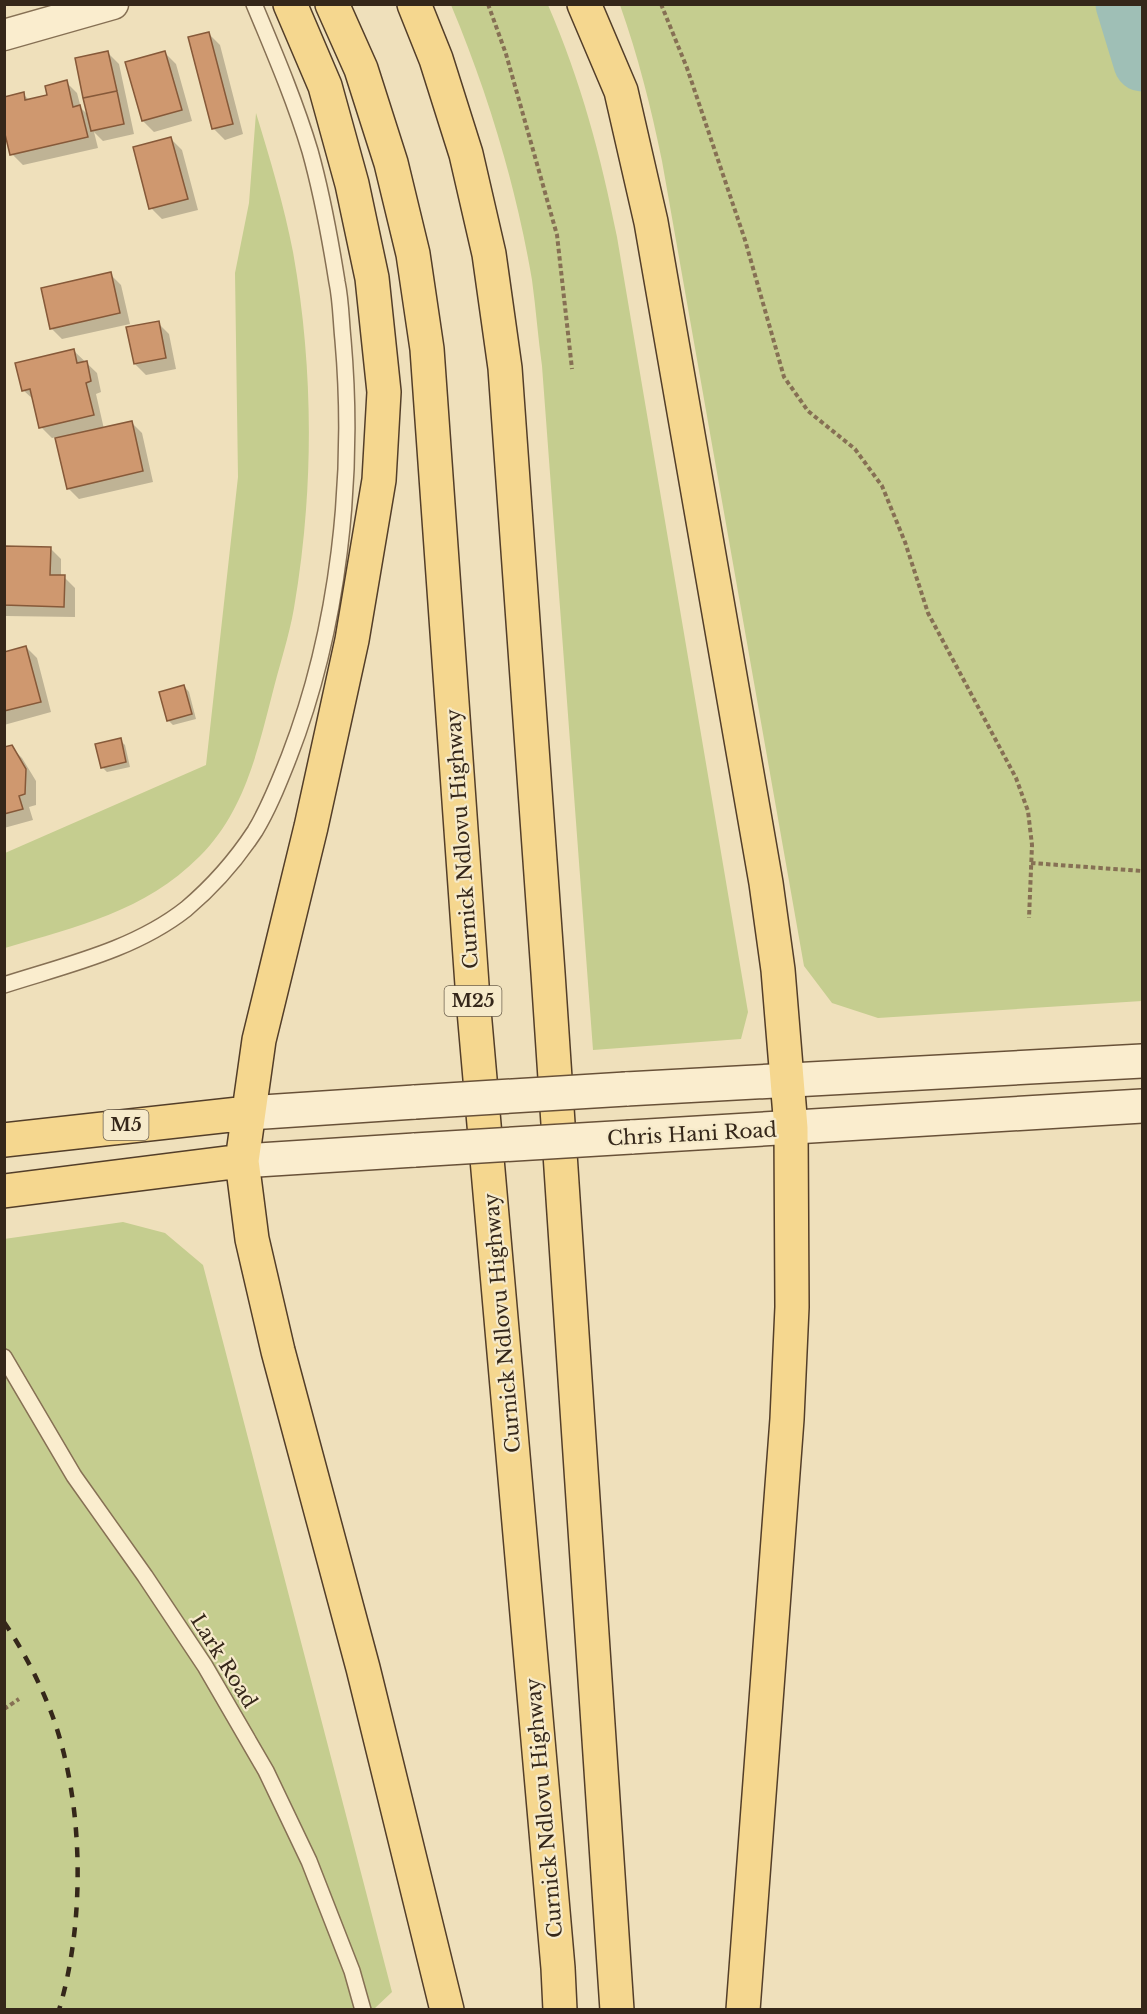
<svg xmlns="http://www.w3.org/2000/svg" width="1147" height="2014" viewBox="0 0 1147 2014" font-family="'Libre Baskerville',serif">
	<rect width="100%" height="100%" fill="#efe0bb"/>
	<path fill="#c5cd8f" d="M451,5H548C581,81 601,156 617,237L748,1012L741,1039L593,1050L542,366C538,338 536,309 532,280C516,186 488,93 451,5Z
		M620,5H1142V1001L878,1018L832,1003L804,966L662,161C651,107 638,56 620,5Z
		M256,113C270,159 284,205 293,252C314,369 314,491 294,608C289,637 279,666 272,695C257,753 244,812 200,856C144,912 78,926 5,948V853L206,765L238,477L235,273L249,203Z
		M123,1222L165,1233L203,1265L392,1992L374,2009H5L4,1239Z"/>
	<path fill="#0003" d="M209,34L220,45L243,134L225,140L214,129Z
		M108,53L119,64L134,134L103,141L94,132L98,148L23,165L12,154L23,94L29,100L49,96L66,82L77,93L81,108L89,116Z
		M165,53L176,64L192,121L154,132L143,121L127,63Z
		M171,139L182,150L198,210L162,219L151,208Z
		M110,274L121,285L130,324L62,339L51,328Z
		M158,323L169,334L176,369L146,375L135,364Z
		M74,351L97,373L101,392L96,394L104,429L131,422L142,433L153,482L79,499L68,488L57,437L52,438L41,427L35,401L23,390Z
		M4,547L50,548L61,559V577H64L75,588V617L6,616L4,614Z
		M26,647L37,658L51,712L4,725V653Z
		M184,686L189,692L196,719L173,725L168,720Z
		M120,740L125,745L130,767L107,772L102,767Z
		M11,747L22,758L36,781V805L29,807L33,820L4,828V749Z"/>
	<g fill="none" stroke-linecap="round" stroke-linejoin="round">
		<path stroke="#9fbfb6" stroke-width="57" d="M1124,4L1142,63"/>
	</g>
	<path fill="#cf986f" stroke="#865939" stroke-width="1.5" d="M209,32L233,124L212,129L188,37Z
		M108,51L117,91L83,98L75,58Z
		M165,51L182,110L142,121L125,62Z
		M67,80L73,107L80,105L88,137L10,155L4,130V97L24,92L25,100L47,95L45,86Z
		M117,91L124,124L91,131L83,98Z
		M171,137L188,199L149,209L133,147Z
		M111,272L120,313L50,329L41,288Z
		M159,321L166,358L134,364L126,327Z
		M74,349L77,363L87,361L91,381L86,383L94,415L39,428L30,389L22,391L15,363Z
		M132,421L143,471L67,489L55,438Z
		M4,546L51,547L50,575H65L64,607L4,605Z
		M26,646L41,702L4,711V652Z
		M184,685L192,714L167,721L159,692Z
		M121,738L126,762L101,768L95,744Z
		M12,745L26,769L25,794L19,796L23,809L4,814V747Z"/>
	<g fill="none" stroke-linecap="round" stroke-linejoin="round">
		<g stroke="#867054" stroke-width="18">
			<path id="lane" d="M4,985C66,965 134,950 186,909C212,887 236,860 255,831C269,808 279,782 289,757C339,628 355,477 343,340C341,321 341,301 337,282C330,238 322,194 310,151C295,101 274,52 254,4
				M4,1357L74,1476L145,1576L205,1666L266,1771L309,1861L352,1971L363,2010"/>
		</g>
		<g stroke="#867054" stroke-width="33">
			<path id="street" d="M4,35L113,4"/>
		</g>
		<g stroke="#685138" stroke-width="36">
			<path id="secondary" d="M626,1089L1142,1061
				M248,1113L415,1102
				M631,1137L1142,1106
				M242,1161L415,1150"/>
		</g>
		<g stroke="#533e29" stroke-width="36">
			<path id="primary" d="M290,4L325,86L352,184L372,278L384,392L379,480L352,640L311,827L259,1040L242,1161L252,1239L278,1351L363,1668L447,2010
				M332,4L361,69L391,163L413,254L427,349L473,999L558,1968L560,2010
				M414,4L436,59L466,154L489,254L505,368L548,973L617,2010
				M584,4L621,91L651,222L766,883L778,970L791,1128L792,1307L787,1419L743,2010
				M4,1140L248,1113
				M4,1191L242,1161"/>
		</g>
		<path stroke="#867054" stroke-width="4" stroke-dasharray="4.5 3" stroke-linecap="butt" d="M488,4L506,54L557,235L572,369
			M661,4L687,68L745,240L784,377L808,411L855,449L882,486L905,542L928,613L1016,778L1028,811L1032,845L1029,918
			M1031,863L1142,871
			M4,1709L19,1699"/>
		<use href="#lane" stroke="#faedce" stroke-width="15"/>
		<use href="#street" stroke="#faedce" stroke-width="30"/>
		<use href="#secondary" stroke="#faedce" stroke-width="33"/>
		<use href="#primary" stroke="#f5d78f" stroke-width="33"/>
		<path stroke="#35271a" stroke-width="4.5" stroke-dasharray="10 10" stroke-linecap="butt" d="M4,1622C23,1650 39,1681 51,1712C84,1799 86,1920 59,2010"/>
		<g stroke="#685138" stroke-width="36" stroke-linecap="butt">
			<path id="secondary-bridge" d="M415,1102L626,1089
				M415,1150L631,1137"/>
		</g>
		<use href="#secondary-bridge" stroke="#faedce" stroke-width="33"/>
	</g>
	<g text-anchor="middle" stroke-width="4.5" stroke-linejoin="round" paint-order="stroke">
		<g fill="#f6eaca" stroke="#6f624f" stroke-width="1.5">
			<rect x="444.5" y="986" width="57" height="30" rx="4.5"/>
			<rect x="103.5" y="1110" width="45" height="30" rx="4.5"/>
		</g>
		<g font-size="18" font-weight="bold" fill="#35271a">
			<text x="473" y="1007">M25</text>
			<text x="126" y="1131">M5</text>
		</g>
		<g font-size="20" fill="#35271a" stroke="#f6eaca">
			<text transform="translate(462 839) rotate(-94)" y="7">Curnick Ndlovu Highway</text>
			<text transform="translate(692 1134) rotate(-3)" y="7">Chris Hani Road</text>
			<text transform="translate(502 1323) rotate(-95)" y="7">Curnick Ndlovu Highway</text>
			<text transform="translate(224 1661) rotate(58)" y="7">Lark Road</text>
			<text transform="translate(544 1808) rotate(-95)" y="7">Curnick Ndlovu Highway</text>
		</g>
	</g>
	<rect width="1147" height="2014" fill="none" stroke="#35271a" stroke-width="12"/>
</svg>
